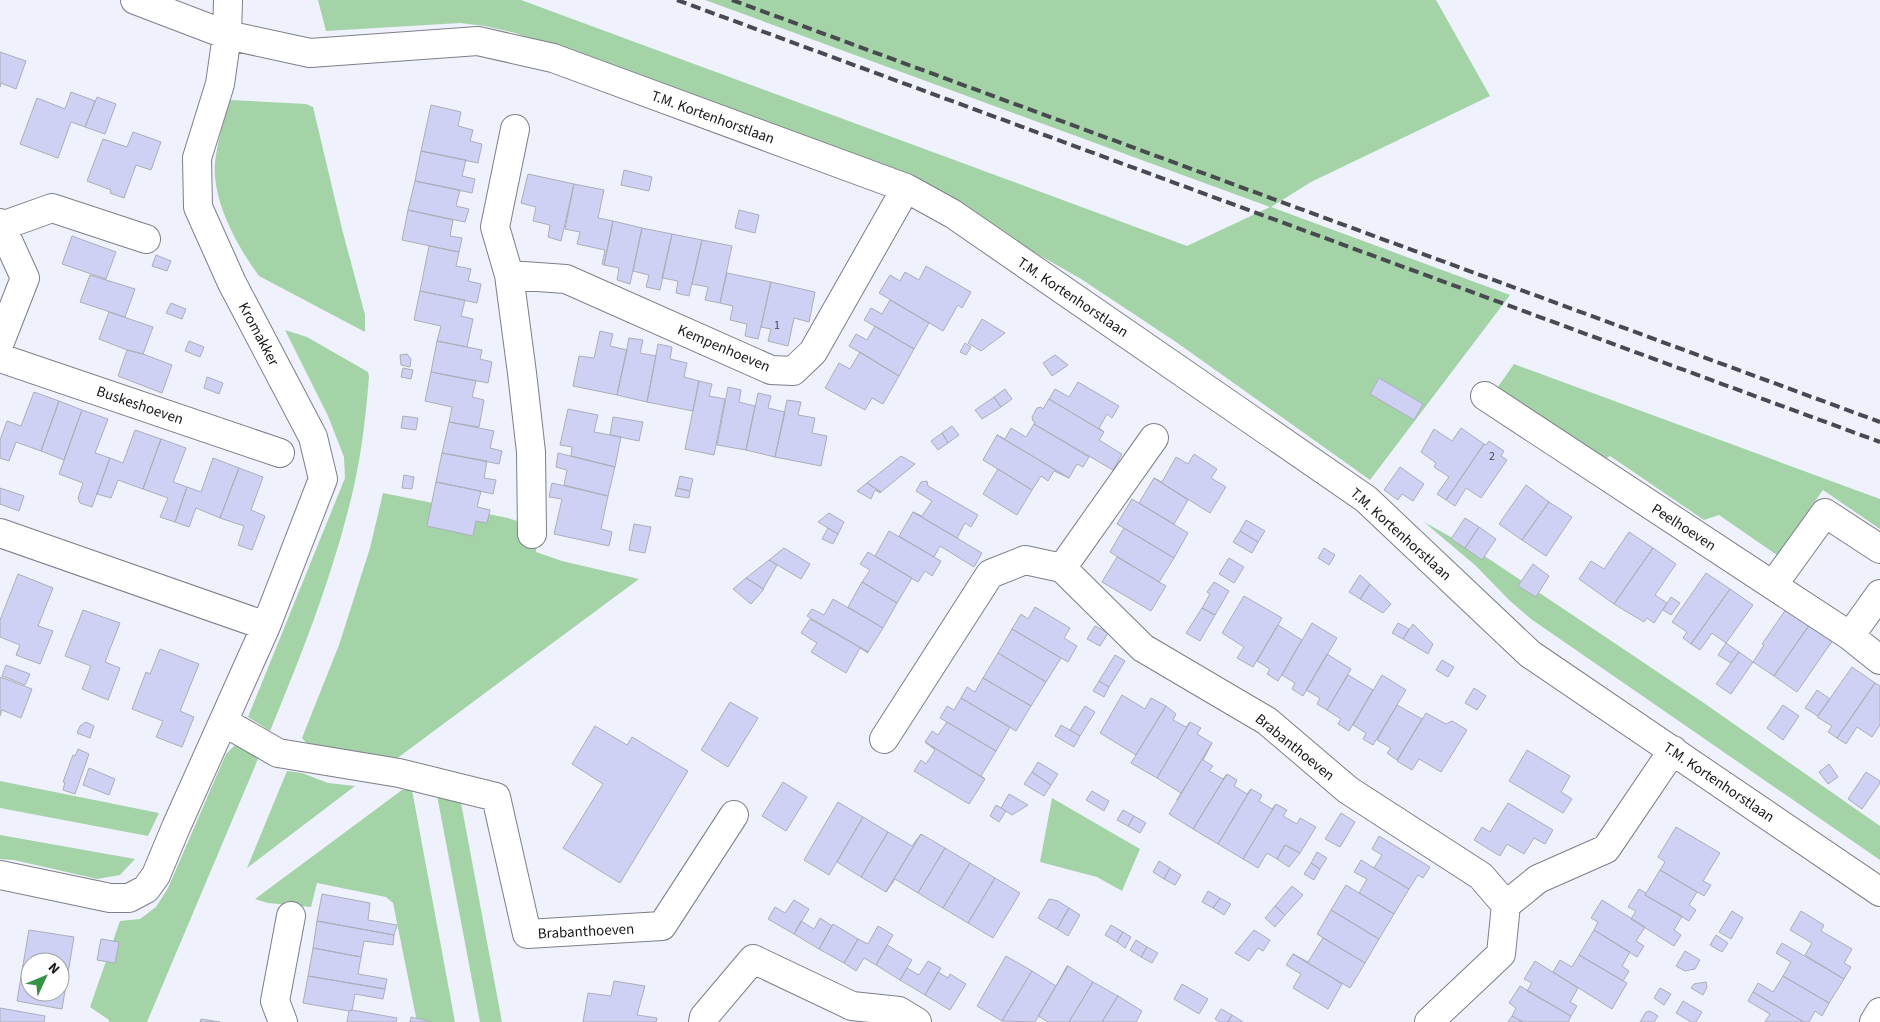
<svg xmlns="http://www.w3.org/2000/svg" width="1880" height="1022" viewBox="0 0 1880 1022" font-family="'Source Sans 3',sans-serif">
	<rect width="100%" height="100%" fill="#eff1fd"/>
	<path fill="#a5d3a8" d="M318,0H521L1187,246L1270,207L705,0H1436L1490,96L1311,182L1271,207L1510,295L1370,480L1176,342L1081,279L966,213L679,93L515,33L485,26L460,23L326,31Z
		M230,100L306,104L313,107L342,229L365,315V332L259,276C237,246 212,201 215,163C217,142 224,121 230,100Z
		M285,330L307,337L368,372L369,377C366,414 362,450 354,486C335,570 303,651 270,731L248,717L345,478L344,457L328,416Z
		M1514,364L1880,499V529L1823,490L1777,555L1719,515L1704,520L1610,456L1598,463L1493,394Z
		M383,493L508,518L537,528L536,552L562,561L639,579L384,768L309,746L302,738L339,645L370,548Z
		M1424,522L1483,555L1701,701L1880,826V860L1531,619L1509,600L1476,566Z
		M241,744L258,759L147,1022H109V1020L90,1007L120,921L140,919L156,907L168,888L226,754L234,746Z
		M287,771L302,773L328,783L355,786L247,868Z
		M0,781L159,813L148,836L0,808Z
		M402,790H412L455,1022H417L393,903L386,897L317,883L311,907L268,903L255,899Z
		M436,790L459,792L502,1022H480Z
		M1052,798L1140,849L1122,891L1097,877L1040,862Z
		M0,835L135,859L120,875L97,879L14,860L0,859Z"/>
	<path fill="#ced1f3" stroke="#acaeb9" d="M0,52L26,61L16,89L1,83L0,87Z
		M71,92L95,101L85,127L71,122L58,158L20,144L37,98L65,109Z
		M97,97L116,104L105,134L85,127Z
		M431,105L461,112L458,126L473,130L470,141L482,144L478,163L421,151Z
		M133,132L161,142L151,170L136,165L124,198L110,193L111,190L87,181L103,139L127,147Z
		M421,151L466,160L462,176L475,179L472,193L415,181Z
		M624,170L652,177L649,191L621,185Z
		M528,174L574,184L561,241L548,237L550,225L533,221L536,207L521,203Z
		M415,181L460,190L456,206L469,209L465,222L408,210Z
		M574,184L604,190L598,218L613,221L604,265L602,264L605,250L577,244L580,232L565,229Z
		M408,210L453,220L450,236L462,238L459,252L402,240Z
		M739,210L759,215L755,233L735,228Z
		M613,221L642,228L630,284L617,280L619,268L604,265Z
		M642,228L672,234L660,290L646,287L649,275L633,271Z
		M672,234L702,240L689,296L676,293L678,281L662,278Z
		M72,236L116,252L106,279L62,264Z
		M702,240L732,246L720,303L705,300L708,287L692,284Z
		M429,246L459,252L456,266L471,269L468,281L481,284L477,303L420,291Z
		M156,255L171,261L167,271L152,266Z
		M926,266L971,292L962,308L958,305L943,331L879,293L890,275L900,281L905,272L919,280Z
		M727,273L771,282L758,339L745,336L747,324L730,320L733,306L720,303Z
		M90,275L135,289L125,317L80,302Z
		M771,282L815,292L809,322L794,318L788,346L768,341L771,329L761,327Z
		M420,291L465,300L461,316L473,319L467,347L437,341L441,326L414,320Z
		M890,300L929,323L914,349L864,320L871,308L882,314Z
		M171,303L186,309L182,319L166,313Z
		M109,312L153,327L143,354L127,350L99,339Z
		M982,319L1005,333L981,351L968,343Z
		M875,326L914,349L899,376L849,346L856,334L867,340Z
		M600,331L613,334L610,346L627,350L617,395L573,386L579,356L594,358Z
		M629,338L643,340L640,353L656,356L647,402L617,395Z
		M189,341L204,347L200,357L185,351Z
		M437,341L482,350L480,359L492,362L488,383L431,372Z
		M965,343L971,347L966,355L960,352Z
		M658,344L672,347L670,359L687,363L684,377L699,381L693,411L647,402Z
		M127,350L143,354L172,365L162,393L118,376Z
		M860,352L899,376L883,404L872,398L865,410L825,388L839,363L850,369Z
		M407,354L411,359L410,367L401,365L400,355Z
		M1055,355L1068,365L1052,376L1043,363Z
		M403,368L413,370L411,379L401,377Z
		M431,372L476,381L472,397L484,400L479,427L449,422L452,407L425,401Z
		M207,377L223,383L219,394L204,388Z
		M1379,378L1423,404L1414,420L1370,394Z
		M699,381L712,384L709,396L725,399L714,455L685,449Z
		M1078,382L1119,406L1112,418L1107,414L1099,428L1104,432L1049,399L1055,389L1069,397Z
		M728,387L741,390L739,402L755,406L746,450L717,445Z
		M1005,389L1012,399L1001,407L994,397Z
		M34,392L59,401L41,451L16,442L9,461L0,458V440L7,421L21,426Z
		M758,393L771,396L768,408L785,412L775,457L746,450Z
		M994,397L1001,407L982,419L975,410Z
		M1049,399L1104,432L1099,440L1122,454L1113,470L1034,424L1035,422L1033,421L1032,417L1037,408L1041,407L1043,409Z
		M787,400L801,402L798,415L815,418L812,433L827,436L821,466L775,457Z
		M59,401L82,410L64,460L41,451Z
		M568,409L598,415L594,432L621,437L615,467L571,456L572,447L560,445Z
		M82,410L108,419L95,453L110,458L92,507L80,503L78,498L83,483L59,474Z
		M403,416L418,418L416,430L401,428Z
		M613,417L643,422L639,441L610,435Z
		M449,422L494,431L490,448L502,451L499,464L442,453Z
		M1034,424L1089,457L1083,467L1077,464L1069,478L997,435L1005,439L1011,428L1026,437Z
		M952,426L959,435L948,443L942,433Z
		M1461,428L1484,444L1446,500L1437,494L1449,477L1434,467L1436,463L1421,452L1434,429L1452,441Z
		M135,430L161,439L143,489L118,480L111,498L97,494L110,458L123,463Z
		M942,433L948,443L938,450L931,441Z
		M997,435L1034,457L1069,478L1054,471L1048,481L1041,476L1032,490L983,460Z
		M161,439L186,448L173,482L187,487L175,522L160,517L168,498L143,489Z
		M1489,441L1504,451L1501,456L1507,460L1481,498L1466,488L1455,506L1446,500L1484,444L1486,445Z
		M442,453L487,461L484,478L496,480L493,494L436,482Z
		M558,453L615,467L608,496L564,485L567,470L556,467Z
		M1194,454L1217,469L1211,478L1226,487L1210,513L1154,478L1162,482L1176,457L1188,464Z
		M901,456L915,464L881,492L867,483Z
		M213,458L239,468L220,518L196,508L189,527L175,522L187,487L201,492Z
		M1400,467L1424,484L1413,501L1402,494L1398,500L1384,490Z
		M239,468L263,477L251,510L265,516L252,550L238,545L244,526L220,518Z
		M998,469L1032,490L1017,515L983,494Z
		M404,475L414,477L412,489L402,488Z
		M680,476L693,479L690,491L677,488Z
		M1154,478L1188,500L1174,524L1139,503Z
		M927,481L928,486L978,515L971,527L965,523L957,538L913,512L922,516L932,501L916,491L921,482Z
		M436,482L481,491L477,507L490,510L487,523L476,521L473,536L427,526Z
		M552,483L608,496L601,529L612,532L609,546L554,534L562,499L549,497Z
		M867,483L881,492L880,493L875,490L871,499L857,491Z
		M1526,485L1549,502L1522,540L1499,524Z
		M0,488L24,496L19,511L0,504Z
		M677,488L690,491L689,498L675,496Z
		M1132,499L1188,533L1174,558L1117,524Z
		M1549,502L1572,517L1546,556L1522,540Z
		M913,512L982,553L974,567L940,546L934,557L899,536Z
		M829,513L844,522L838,534L818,522Z
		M1465,518L1479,527L1465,548L1451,539Z
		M1246,520L1265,531L1258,542L1240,531Z
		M634,524L651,527L645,553L629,550Z
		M1479,527L1496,539L1482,560L1465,548Z
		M828,528L838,534L833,544L822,539Z
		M1124,528L1174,558L1159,582L1110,552Z
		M889,531L941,561L932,576L925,571L918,582L875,556Z
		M1240,531L1258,542L1252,553L1233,542Z
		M1629,532L1653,548L1614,604L1579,579L1591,561L1604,569Z
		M784,548L810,564L801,579L769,560Z
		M1324,548L1335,555L1329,565L1318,558Z
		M1653,548L1676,564L1655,595L1667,603L1654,623L1647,618L1644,622L1614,604Z
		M868,552L912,578L897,603L862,582L870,570L860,564Z
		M1117,557L1166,586L1151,611L1102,582Z
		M1229,558L1244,567L1234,583L1219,574Z
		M769,560L777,565L763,589L746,578Z
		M1533,564L1549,576L1536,597L1518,586Z
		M1706,573L1730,589L1691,644L1683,638L1687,632L1672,622Z
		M18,574L53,588L38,626L53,631L40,664L16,655L20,645L0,637V620Z
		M1360,575L1370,584L1360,599L1349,592Z
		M746,578L764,589L751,604L733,589Z
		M862,582L897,603L883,628L848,607Z
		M1214,582L1229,591L1215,615L1202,608L1210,594L1207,592Z
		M1370,584L1391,604L1383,613L1360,599Z
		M1730,589L1753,605L1726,643L1712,633L1700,650L1691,644Z
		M1244,596L1282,618L1253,667L1237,658L1244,647L1222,633Z
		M1671,597L1680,603L1671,615L1663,610Z
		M833,599L883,628L868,652L807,616L812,609L824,615Z
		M1789,605L1812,621L1774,676L1753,662L1764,645L1762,644Z
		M1035,607L1070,628L1064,638L1077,646L1068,662L1012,629L1021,614L1028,619Z
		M1202,608L1215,615L1200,641L1186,633Z
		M83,610L120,623L105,662L120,668L108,700L82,689L91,666L65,656Z
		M810,619L868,652V653L860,648L846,673L811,652L817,643L801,633Z
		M1812,621L1835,637L1797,692L1774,676Z
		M1312,623L1337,638L1303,696L1292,689L1295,683L1282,675Z
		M1398,623L1409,629L1403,639L1392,633Z
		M1413,624L1433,644L1428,654L1403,639Z
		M1278,625L1302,640L1278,681L1267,674L1270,669L1257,661Z
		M1095,626L1108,633L1100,646L1087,639Z
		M1012,629L1061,658L1046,682L998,653Z
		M1726,643L1739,652L1731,663L1718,655Z
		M160,649L199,664L180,711L194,717L182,747L156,737L163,721L132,709L146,672L150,674Z
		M1739,652L1753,662L1731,694L1716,684Z
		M998,653L1046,682L1031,706L983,678Z
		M1327,654L1351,669L1327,710L1317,704L1320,698L1306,690Z
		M1115,655L1125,661L1109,687L1099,681Z
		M1442,660L1454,667L1448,677L1436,670Z
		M6,665L30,674L25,685L2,676Z
		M1852,667L1875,683L1837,738L1828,732L1832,726L1817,717Z
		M1348,675L1373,690L1349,731L1338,724L1341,719L1327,710Z
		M1382,675L1406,690L1373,745L1363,739L1366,733L1353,725Z
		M0,677L32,689L21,718L2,710L0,716Z
		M983,678L1031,706L1016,731L961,698L967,687L975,692Z
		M1099,681L1109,687L1104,697L1093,691Z
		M1875,683L1880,686V725L1872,737L1857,727L1846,744L1837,738Z
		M1474,688L1486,696L1477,710L1465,703Z
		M1817,690L1830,699L1818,716L1805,708Z
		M1122,695L1145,709L1151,698L1166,706L1136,755L1100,733Z
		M961,698L1010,727L996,751L940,718L947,706L954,710Z
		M730,702L758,718L728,767L701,750Z
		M1397,705L1422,719L1397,760L1387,753L1391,748L1377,740Z
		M1783,705L1799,716L1783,740L1767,728Z
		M1085,706L1095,712L1080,736L1070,730Z
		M1166,706L1176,714L1173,720L1186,727L1190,722L1157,778L1131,763Z
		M1426,713L1446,724L1452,721L1467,730L1441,772L1419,759L1412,770L1397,761Z
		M86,722L94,726L90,738L77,733L80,726Z
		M947,722L996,751L981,776L985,779L925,742L932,731L938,735Z
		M1190,722L1201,728L1197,734L1212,743L1177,800L1181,793L1157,778Z
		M1061,725L1080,736L1074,747L1055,736Z
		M595,726L627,745L632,737L688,771L620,883L563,848L603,784L572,764Z
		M925,742L985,779L969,804L914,771L921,760L926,764L935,750Z
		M1212,743L1203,760L1213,766L1209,771L1223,779L1227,774L1193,829L1169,814Z
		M78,749L89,754L75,794L63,790L65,782H63L73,755L75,756Z
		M1527,750L1570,776L1561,792L1572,799L1563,813L1509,781Z
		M1038,762L1058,774L1051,785L1032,772Z
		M1829,764L1838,777L1828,784L1819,772Z
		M89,768L115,779L109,795L83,785Z
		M1032,772L1051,785L1044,796L1024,784Z
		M1866,772L1880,781V783L1862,809L1848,799Z
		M1227,774L1237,780L1234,786L1247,794L1251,789L1218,844L1193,829Z
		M783,782L807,797L786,831L762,816Z
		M1251,789L1262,795L1259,801L1272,809L1276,804L1243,859L1218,844Z
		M1092,791L1109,801L1104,811L1086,800Z
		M1009,794L1028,805L1012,815L1001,808Z
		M838,802L863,817L829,875L804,860Z
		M1508,803L1553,830L1545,844L1534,838L1524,854L1507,844L1500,856L1474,840L1482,827L1490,832Z
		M1276,804L1287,810L1283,816L1297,824L1300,818L1316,827L1300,853L1285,845L1277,859L1267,853L1258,868L1243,859Z
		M996,805L1006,811L999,822L990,816Z
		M1123,810L1134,816L1128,826L1117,820Z
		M1341,813L1355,822L1340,847L1325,839Z
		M1134,816L1146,823L1140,833L1128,826Z
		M863,817L888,832L861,877L837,862Z
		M1676,827L1720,853L1703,881L1711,885L1704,896L1660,870L1665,862L1658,857Z
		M888,832L912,846L921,834L886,892L861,877Z
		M921,834L945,848L918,893L895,879L886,892Z
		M1379,836L1430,867L1423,878L1418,875L1409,889L1374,868L1382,855L1372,849Z
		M1285,845L1300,853L1289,867L1277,859Z
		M945,848L970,863L943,908L918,893Z
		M1317,852L1327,858L1320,869L1311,863Z
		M1361,860L1409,889L1394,914L1359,893L1367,879L1354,872Z
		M1159,861L1170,868L1164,879L1153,872Z
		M970,863L995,878L968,923L943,908Z
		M1311,863L1320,869L1314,880L1304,874Z
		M1170,868L1181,875L1175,885L1164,879Z
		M1660,870L1697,892L1689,905L1696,910L1689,921L1645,895Z
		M995,878L1020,893L993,938L968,923Z
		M1346,885L1394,914L1379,939L1331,910Z
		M1292,886L1303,895L1285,915L1275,906Z
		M1639,889L1646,893L1645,895L1682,916L1674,930L1681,935L1674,946L1631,919L1636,911L1628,907Z
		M1208,891L1220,898L1213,908L1202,902Z
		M322,894L370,903L368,920L397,925L394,935L317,921Z
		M1220,898L1231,904L1224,915L1213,908Z
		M1049,899L1058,901L1069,908L1057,929L1038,918Z
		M794,900L809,909L794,934L768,919L775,907L785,913Z
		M1602,900L1645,927L1636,941L1644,946L1637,957L1594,930L1598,922L1591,918Z
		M1275,906L1285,915L1275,927L1265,918Z
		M1069,908L1080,915L1068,936L1057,929Z
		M1331,910L1379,939L1365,963L1317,934Z
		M1732,911L1743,918L1731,939L1719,932Z
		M1801,911L1824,925L1821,931L1852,949L1844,963L1851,967L1844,979L1805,955L1812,943L1790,930Z
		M820,918L832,926L819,949L794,934L801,921L814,929Z
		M317,921L394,935L393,945L364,941L361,957L313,948Z
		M833,924L858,939L844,963L819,949Z
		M1111,925L1123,932L1117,942L1105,935Z
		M878,926L893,935L876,965L864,958L856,971L844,963L858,939L868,944Z
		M29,930L74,937L68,973L60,972V962H30V966L23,965Z
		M1254,930L1270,940L1263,951L1258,948L1249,961L1235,953Z
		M1594,930L1630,952L1622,966L1629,971L1623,981L1579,955Z
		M1123,932L1131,937L1125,948L1117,942Z
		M1716,935L1728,943L1722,952L1710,945Z
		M1323,938L1365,963L1350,988L1293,954L1308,962Z
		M101,939L119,942L115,963L97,960Z
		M1136,940L1147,947L1141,957L1130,950Z
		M1782,943L1844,979L1829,1003L1783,976L1791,962L1776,953Z
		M887,945L912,960L900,980L876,965Z
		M1147,947L1158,953L1152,963L1141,957Z
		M313,948L361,957L358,974L387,979L385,989L308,976Z
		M1685,951L1700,960L1695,969L1685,971L1676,966Z
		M1293,954L1342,984L1328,1009L1293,988L1301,974L1286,965Z
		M1579,955L1627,983L1612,1009L1553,972L1560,960L1572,967Z
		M1006,956L1032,971L1002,1021L977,1006Z
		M928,961L941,968L925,995L900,980L907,968L919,975Z
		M1535,961L1578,988L1570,1002L1577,1006L1571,1016L1527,991L1532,983L1524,979Z
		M23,965L30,966V992H60V972L68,973L62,1009L17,1001Z
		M1067,966H1068L1035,1022L1002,1021L1032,971L1056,986Z
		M1068,966L1093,982L1069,1022H1048L1038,1016Z
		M938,972L948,978L950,974L966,984L950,1010L925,995Z
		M308,976L385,989L383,999L355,994L352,1010L349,1011L303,1003Z
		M1783,976L1829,1003L1822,1016L1815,1011L1809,1022H1804L1753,992L1758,983L1773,992Z
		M614,981L645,986L637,1015L657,1018L656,1022H583L588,993L611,996Z
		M1093,982L1118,996L1102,1022H1069Z
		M1706,982L1707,987L1703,995L1691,988L1694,984Z
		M1182,984L1208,999L1199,1014L1174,999Z
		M1520,986L1571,1016L1568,1022H1523L1512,1016L1516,1008L1509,1003Z
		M1660,988L1671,994L1664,1005L1654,998Z
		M1753,992L1766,1000L1804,1022H1765L1770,1014L1748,1001Z
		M1118,996L1142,1011L1136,1022H1102Z
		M1683,1001L1702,1012L1696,1022H1691L1676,1013Z
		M0,1008L45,1016L44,1022H0Z
		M1221,1009L1232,1015L1228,1022H1220L1215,1019Z
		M352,1010L397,1018L396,1022H347L349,1011Z
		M1650,1011L1658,1016L1654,1022H1640L1646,1012Z
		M1232,1015L1243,1022H1228Z
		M1512,1016L1523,1022H1508Z
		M411,1017L432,1022H410Z
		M201,1019L220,1022H200Z"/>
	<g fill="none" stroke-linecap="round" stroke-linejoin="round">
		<g stroke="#7d7f89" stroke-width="30">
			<path id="minor" d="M135,0L227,35L310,53L478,41L553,58L906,188L953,214L1366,499L1530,654L1880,892
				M515,129L495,227L509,275L522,373L531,452L532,534
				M0,223L25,278L0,342
				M2,226L52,208L146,239
				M509,275L566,279L771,370L793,371L813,352L906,188
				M0,358L280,453
				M1485,396L1850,636L1880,660
				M0,533L266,626
				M1062,568L1154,438
				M1773,585L1825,513L1880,549
				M1850,636L1880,594
				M224,722L278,753L399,773L496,797L527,934L662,926L734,815
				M884,739L990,574L1025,560L1062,568L1143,648L1267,721L1348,790L1481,876L1506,905
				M0,875L110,898H129L146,889L156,875L176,827L266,626L323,479L313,437L232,283L198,207L197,158L220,84L227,35L228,0
				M283,1022L275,1001L291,916
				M703,1022L704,1017L753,959L852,1006L899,1011L917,1022
				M1429,1022L1501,954L1506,905L1538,879L1606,849L1673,750
				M1874,1022L1880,1012"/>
		</g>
		<use href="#minor" stroke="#fff" stroke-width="28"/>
		<path stroke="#494a4f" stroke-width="4" stroke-dasharray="10 5" stroke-linecap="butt" d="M677,0L1880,442
			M732,0L1880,422"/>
	</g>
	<g text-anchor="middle" stroke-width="4" stroke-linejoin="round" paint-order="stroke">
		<g font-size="12" fill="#454651">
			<text x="777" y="329">1</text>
			<text x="1492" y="460">2</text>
		</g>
		<g font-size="15" fill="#17171b" stroke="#fff">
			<text transform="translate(713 117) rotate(20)" y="5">T.M. Kortenhorstlaan</text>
			<text transform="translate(1073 297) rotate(34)" y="5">T.M. Kortenhorstlaan</text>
			<text transform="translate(259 334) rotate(62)" y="5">Kromakker</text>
			<text transform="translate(724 348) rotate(23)" y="5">Kempenhoeven</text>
			<text transform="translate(140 405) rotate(19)" y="5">Buskeshoeven</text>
			<text transform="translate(1684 527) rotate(33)" y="5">Peelhoeven</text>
			<text transform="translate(1401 534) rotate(42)" y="5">T.M. Kortenhorstlaan</text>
			<text transform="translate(1295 747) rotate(39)" y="5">Brabanthoeven</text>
			<text transform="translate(1719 782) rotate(34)" y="5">T.M. Kortenhorstlaan</text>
			<text transform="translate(586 931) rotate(-3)" y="5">Brabanthoeven</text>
		</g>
	</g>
	<g transform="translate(45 977) rotate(46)"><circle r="24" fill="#ffffff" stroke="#a2a2a4"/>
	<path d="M0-4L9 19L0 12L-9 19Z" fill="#349345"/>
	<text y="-8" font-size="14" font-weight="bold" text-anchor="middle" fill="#17171b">N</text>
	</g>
</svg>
